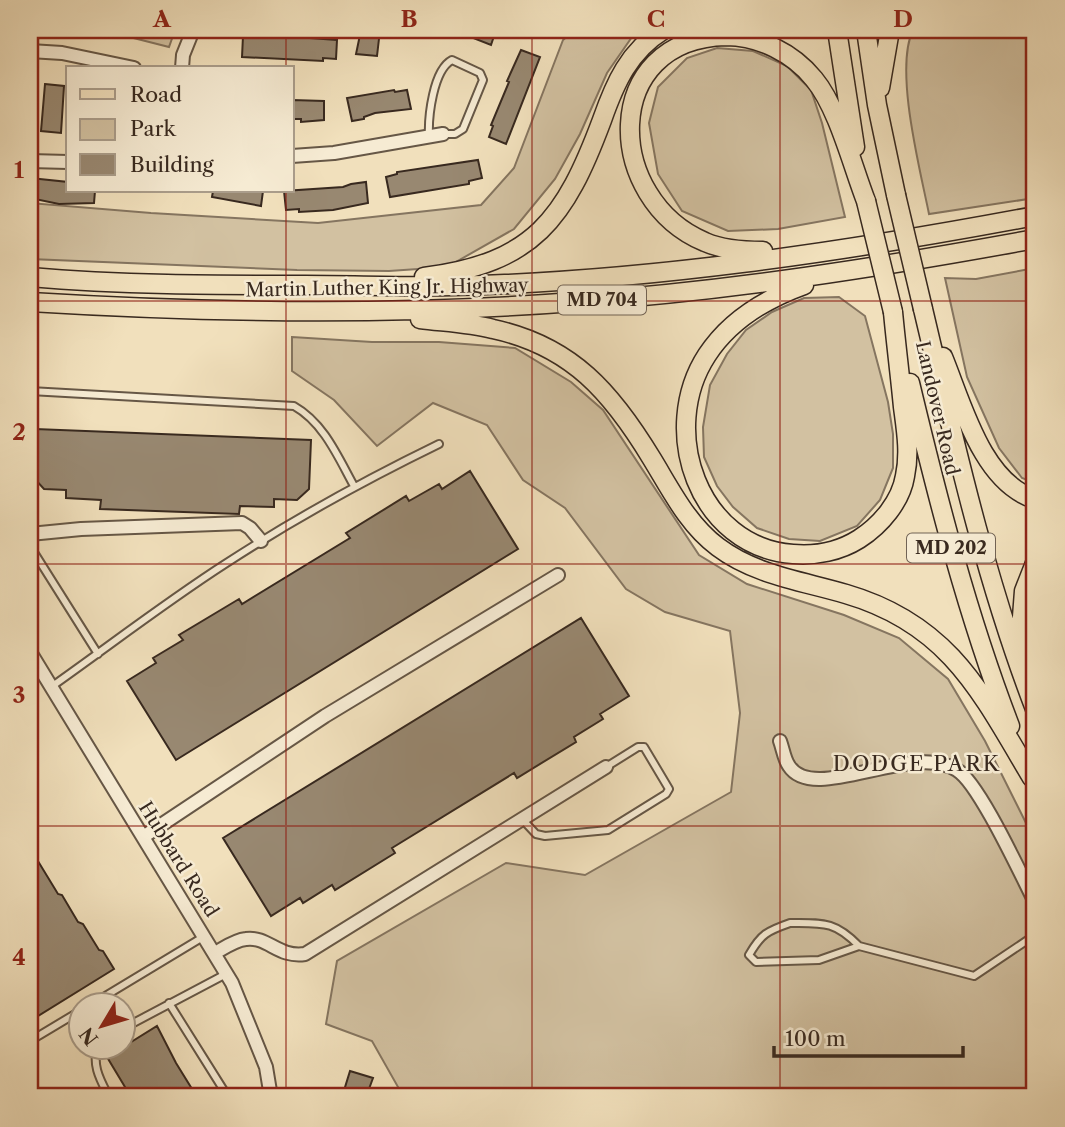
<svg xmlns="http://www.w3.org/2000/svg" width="1065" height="1127" viewBox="0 0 1065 1127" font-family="'Libre Caslon Text',serif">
	<rect width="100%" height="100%" fill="#f1e0bc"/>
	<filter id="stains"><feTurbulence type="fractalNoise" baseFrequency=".00286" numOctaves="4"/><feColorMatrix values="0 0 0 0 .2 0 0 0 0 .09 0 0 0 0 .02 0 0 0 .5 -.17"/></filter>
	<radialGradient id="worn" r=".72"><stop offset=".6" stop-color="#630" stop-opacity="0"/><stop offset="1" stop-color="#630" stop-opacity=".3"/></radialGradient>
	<path fill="#d2c1a1" stroke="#857560" stroke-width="2" d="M102,30H175L169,47Z
		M575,30H643L632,37L607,73L580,134L555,179L514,229L447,267L389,271L297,270L30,259V203L151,213L318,223L481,205L514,168L563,40Z
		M913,30H1035V198L929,214C920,169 894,69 913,30Z
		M717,48L753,51L787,66L811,90L822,123L845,217L778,229L728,231L682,211L658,174L649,123L658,87L687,58Z
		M1035,268V483L1022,478L999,448L967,377L945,278L976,279Z
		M839,297L865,316L888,402L893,434V468L880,500L857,526L820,541L789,539L757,528L733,507L717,486L704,457L703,427L710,385L727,354L746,330L772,312L804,298Z
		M292,337L372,342H439L515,348L571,382L603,410L699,555L747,584L844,615L899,638L948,679L985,741L1035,841V1097H401L402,1094L372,1041L326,1024L337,961L506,863L585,875L731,792L740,713L730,631L665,612L626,589L565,508L523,480L487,425L433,403L377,446L334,400L292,371Z"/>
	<path fill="#988871" stroke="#38291f" stroke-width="2" d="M361,30H380L377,56L356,54Z
		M453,30H496L491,45Z
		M255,34L337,40L336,59L323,58V61L242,57L243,36L255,37Z
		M521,50L540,57L506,144L489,137L493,126L491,125L509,82L507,81Z
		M45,84L64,86L61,133L41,131Z
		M394,90L395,92L407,90L411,109L375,113L364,117V119L352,121L347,98Z
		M292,100L324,101V120L301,122V119H292Z
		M478,160L482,178L469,181V184L390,197L386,177L397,174V172Z
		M30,178L68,182V191H95L94,203L59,204L30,198Z
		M366,182L368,203L333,210L299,212V209L286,210L284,191L343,187L351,184Z
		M213,191H263L261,206L212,197Z
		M35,429L311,440L309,489L297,500L274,499V507L240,506L239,514L100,509L101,500L66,498V490L44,489L33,477Z
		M470,471L518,549L176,760L127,681L156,663L153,658L183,640L179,635L239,599L242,604L350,538L346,533L406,496L409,501L439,484L442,489Z
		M581,618L629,696L600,714L603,719L574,737L576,742L517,778L514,773L392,848L395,853L335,890L332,885L303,903L300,898L271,916L223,838Z
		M30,848L58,894L62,895L78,922L83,924L99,950L103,951L114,969L30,1021Z
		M157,1026L176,1063L197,1097H131L107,1057Z
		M350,1071L373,1078L366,1097H342Z"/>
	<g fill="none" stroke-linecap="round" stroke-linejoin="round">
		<g stroke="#665746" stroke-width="10">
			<path id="service" d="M429,137C428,117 433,70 452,60L480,73L483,80L463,129L455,134H443
				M30,391L294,406C324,423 338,457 354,486
				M30,546L98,654
				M51,687C109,646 166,602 225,564C294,519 365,480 439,444
				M522,819L536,834L545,836L608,830L666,794L669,789L644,747H638L606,767
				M790,923C823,923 835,921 859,946L819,960L756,962L749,955C761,934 767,931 790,923Z
				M859,946L974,976L1035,935
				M169,1003L228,1097
				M92,1004L203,937
				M122,1029L226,974
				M30,1041L80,1011
				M98,1046C91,1065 101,1081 109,1097"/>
		</g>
		<g stroke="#665746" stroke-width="16">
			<path id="minor" d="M30,51L62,53L134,68
				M182,68L183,55L193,30
				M292,156L334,153L443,134
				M30,161L68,162
				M30,534L81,529L242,523L250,528L261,541
				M30,652L232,983L266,1067L271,1097
				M780,741C783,749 784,759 789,766C814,805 912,741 957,770C979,783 1021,875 1035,902
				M143,837L325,716L558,575
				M215,953C224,948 235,940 246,939C268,936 278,958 305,954L606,767"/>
		</g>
		<g stroke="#38291f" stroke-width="21">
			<path id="primary" d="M837,30L855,147
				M866,30L877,105L896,195
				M880,88L890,30
				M763,251C743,251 723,250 705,242C604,200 599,39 726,36C759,36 793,53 814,79C838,108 852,165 866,201
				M30,277C121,285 213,285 305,285C354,285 403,287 453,286C648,281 844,252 1035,216
				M424,277C534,263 565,219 602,120C615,83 629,51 663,30
				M804,285C765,299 730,320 707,355C658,430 698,547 793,554C816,556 840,551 859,539C881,525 901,501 905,476C910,453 906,430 903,407C900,375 896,344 893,312
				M30,302C211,313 393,316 574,302C729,291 882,267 1035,239
				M923,309C955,444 985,579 1035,709
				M420,319C444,322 470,323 493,329C572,346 612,393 652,459C671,490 688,525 718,547C755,575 802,581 846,594C949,624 981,692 1032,778
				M943,357C962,403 982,483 1035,499
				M910,383C938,500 967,614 1010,726
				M1019,656L1024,591L1035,563"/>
		</g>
		<use href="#service" stroke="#f6ebd3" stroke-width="6"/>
		<use href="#minor" stroke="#f6ebd3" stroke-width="12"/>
		<use href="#primary" stroke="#f1e0bc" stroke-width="18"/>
		<g stroke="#38291f" stroke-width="21" stroke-linecap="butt">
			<path id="primary-bridge" d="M896,195L923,309
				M866,201L893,312"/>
		</g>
		<use href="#primary-bridge" stroke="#f1e0bc" stroke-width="18"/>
	</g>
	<path fill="none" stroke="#8f2418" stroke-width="2" stroke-opacity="0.55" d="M286,30V68M532,30V1097M780,30V1097M286,191V1097M30,301H1035M30,564H1035M30,826H1035"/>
	<g text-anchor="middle" stroke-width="5" stroke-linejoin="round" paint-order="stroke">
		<g fill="#f6ebd3" stroke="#716355" stroke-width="2">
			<rect x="558" y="285.5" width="88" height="29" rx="5"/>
			<rect x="907" y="533.5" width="88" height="29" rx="5"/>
		</g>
		<g font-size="18" font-weight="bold" fill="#38291f">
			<text x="602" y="306">MD 704</text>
			<text x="951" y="554">MD 202</text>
		</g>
		<g font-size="19" fill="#38291f" stroke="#f6ebd3">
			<text transform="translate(387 287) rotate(-1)" y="7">Martin Luther King Jr. Highway</text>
			<text transform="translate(938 408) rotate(77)" y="7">Landover Road</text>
			<text transform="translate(179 859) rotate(58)" y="7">Hubbard Road</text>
		</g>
		<g font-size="21" letter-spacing="2" fill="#38291f" stroke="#f6ebd3">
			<text x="917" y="771">DODGE PARK</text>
		</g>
	</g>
	<rect width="1065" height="1127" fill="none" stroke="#f1e0bc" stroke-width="77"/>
	<rect x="66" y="66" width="228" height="126" fill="#f6ebd3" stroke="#aa9d8b" stroke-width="2"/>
	<rect x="80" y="89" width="35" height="10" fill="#f1e0bc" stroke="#aa9d8b" stroke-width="2"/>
	<text x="130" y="102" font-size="21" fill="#38291f">Road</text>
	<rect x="80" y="119" width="35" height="21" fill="#d2c1a1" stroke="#aa9d8b" stroke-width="2"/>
	<text x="130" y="136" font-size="21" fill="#38291f">Park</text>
	<rect x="80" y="154" width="35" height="21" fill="#988871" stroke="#aa9d8b" stroke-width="2"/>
	<text x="130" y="172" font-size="21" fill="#38291f">Building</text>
	<g transform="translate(102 1026) rotate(232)"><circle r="33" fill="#f6ebd3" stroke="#aa9d8b" stroke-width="2"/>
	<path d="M0-5L12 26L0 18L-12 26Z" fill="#8f2418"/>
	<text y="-10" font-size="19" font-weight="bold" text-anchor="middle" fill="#38291f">N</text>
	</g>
	<path d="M774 1046v10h189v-10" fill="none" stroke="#38291f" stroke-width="3.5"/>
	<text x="785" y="1046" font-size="21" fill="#38291f" stroke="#f6ebd3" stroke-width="5" paint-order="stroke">100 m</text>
	<rect x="38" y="38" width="988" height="1050" fill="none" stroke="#8f2418" stroke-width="2.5"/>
	<g font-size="23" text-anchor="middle" font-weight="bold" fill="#8f2418">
		<text x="162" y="27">A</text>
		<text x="409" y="27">B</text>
		<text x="656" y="27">C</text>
		<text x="903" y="27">D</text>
		<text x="19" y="178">1</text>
		<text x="19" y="440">2</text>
		<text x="19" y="703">3</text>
		<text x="19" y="965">4</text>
	</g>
	<rect width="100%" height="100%" filter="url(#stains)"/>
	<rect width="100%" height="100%" fill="url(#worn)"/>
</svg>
